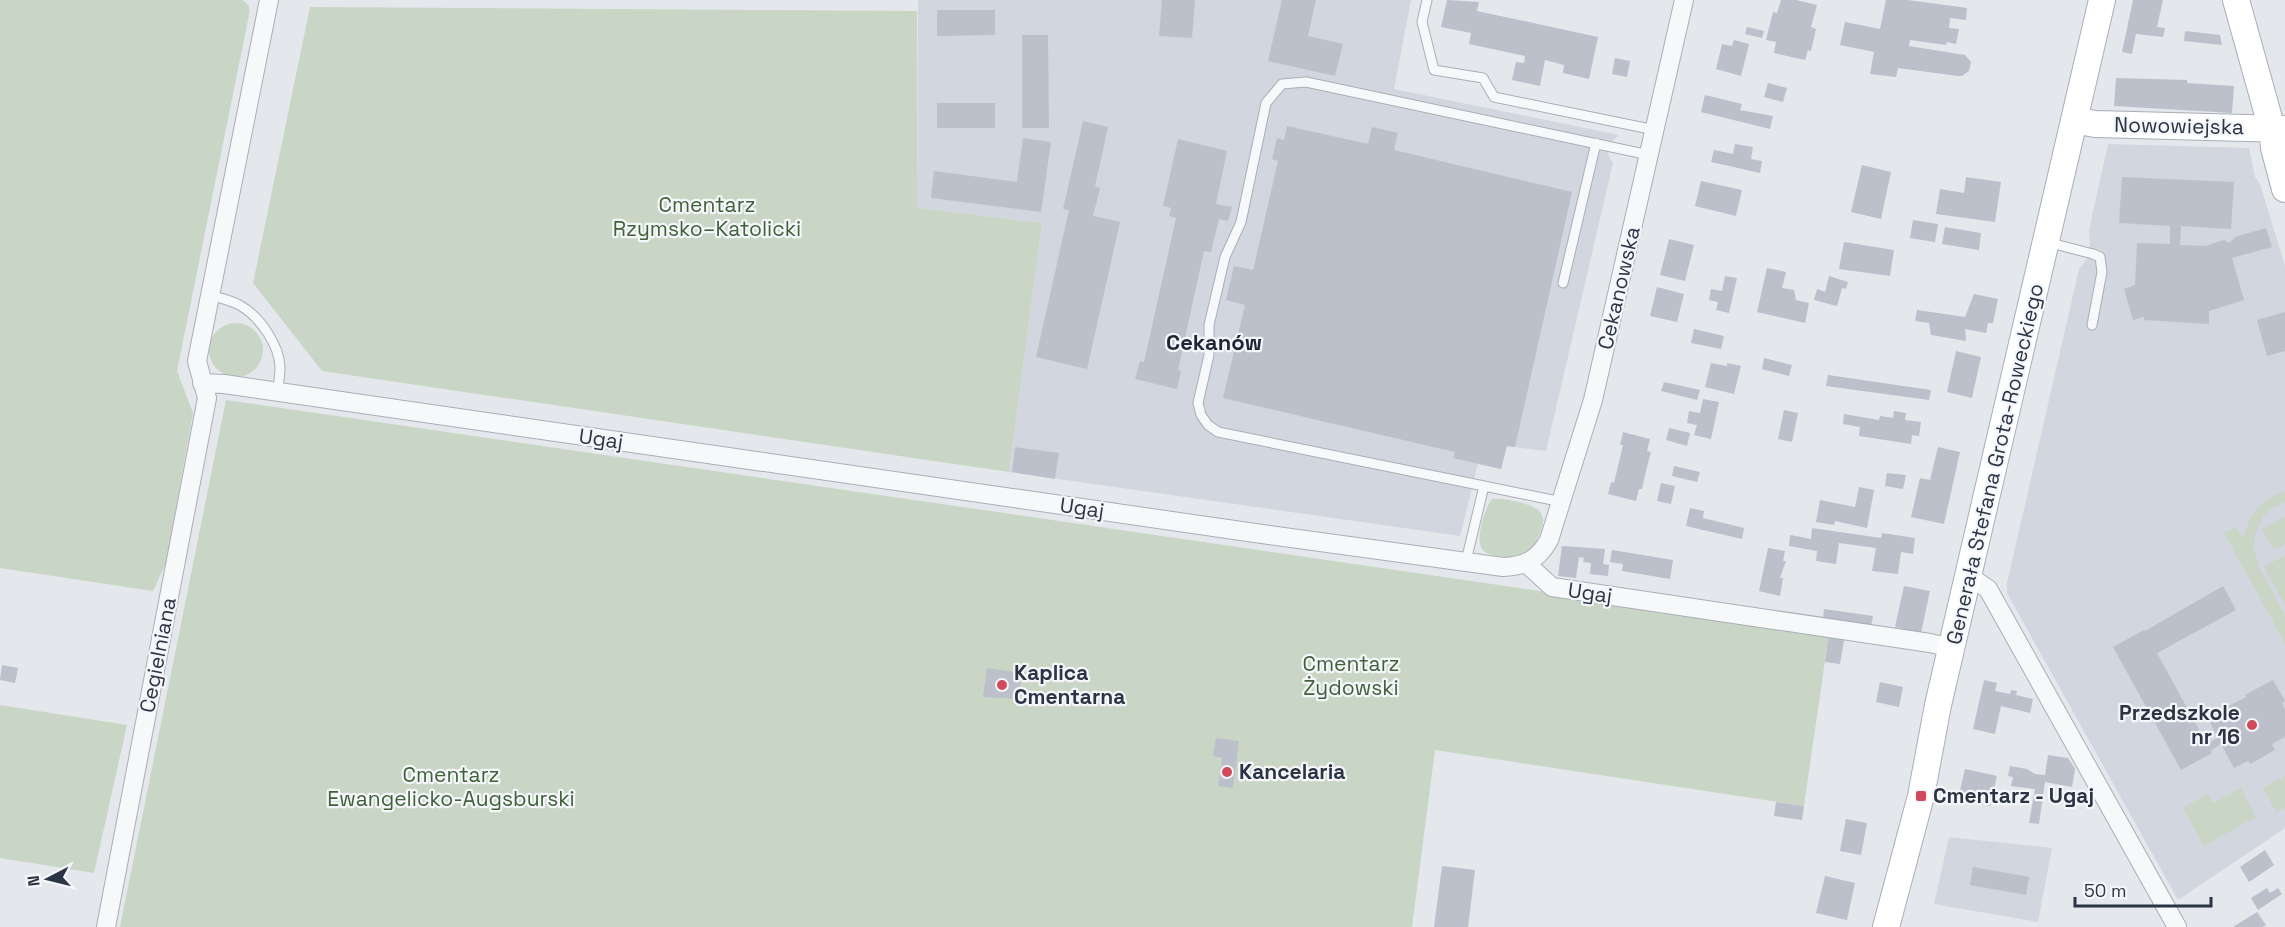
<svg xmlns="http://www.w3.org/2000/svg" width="2285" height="927" viewBox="0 0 2285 927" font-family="'Space Grotesk',sans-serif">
	<rect width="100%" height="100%" fill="#e4e7ec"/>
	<path fill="#d2d6de" d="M918,0H1411L1394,89L1619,135L1612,141L1608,154L1613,163L1546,451L1507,446L1501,469L1478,464L1460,536L1009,472L1042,223L917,208Z
		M2108,144L2249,148L2255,177L2260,184L2285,266V828L2178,900L2007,593V583L2079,269L2087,259L2090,245L2089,230Z
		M1949,837L2052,848L2038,922L1934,904Z"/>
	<path fill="#c9d6c5" d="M0,0H243L249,6V15L177,371L193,413L166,563L153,591L0,568Z
		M310,7L917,11V208L1042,223L1009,472L322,371L253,283Z
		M209 350a27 27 0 1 1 54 0a27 27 0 1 1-54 0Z
		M226,400L1829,633L1804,806L1435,750L1412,927H120Z
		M2285,491V502L2271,509L2263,517L2255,533L2254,551L2259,567L2285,615V643L2224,533L2236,527L2243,539C2249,515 2261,500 2285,491Z
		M1492,499C1502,498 1533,503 1540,512C1545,518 1543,526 1540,533C1532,555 1519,559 1497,556C1489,555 1481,552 1480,543C1478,531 1485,508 1492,499Z
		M2285,516V544L2274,550L2262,529Z
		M2285,555V605L2264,567Z
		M0,705L127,725L94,873L0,858Z
		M2285,776V808L2276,812L2263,788Z
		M2241,788L2256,817L2204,846L2183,808L2207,794L2213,803Z"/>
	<path fill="#bbc0ca" d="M1162,0H1195L1192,38L1159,36Z
		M1282,0H1316L1308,36L1343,44L1335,76L1268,61Z
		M1447,0L1479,2L1477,11L1598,37L1589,79L1563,73L1564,65L1545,60L1540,86L1512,80L1516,62L1524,63L1525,56L1469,44L1471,33L1441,27Z
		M1781,0H1796L1817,5L1811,27L1816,29L1811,51L1808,50L1805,60L1774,53L1776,42L1766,40L1773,12L1777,13Z
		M1886,0H1908L1967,8L1966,20L1950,18L1949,28L1959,29L1956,44L1947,42L1946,45L1910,40L1909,46L1965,55L1971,62L1969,71L1962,76H1958L1898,68L1896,77L1870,74L1874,52L1840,45L1845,22L1880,29Z
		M2133,0H2163L2157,27L2165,28L2163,37L2136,34L2132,54L2122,52Z
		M937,10H995V35L937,36Z
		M1747,27L1764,31L1762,38L1745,34Z
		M2185,31L2220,35L2222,45L2184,41Z
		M1022,35H1048L1049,128H1022Z
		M1734,40L1749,44L1741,76L1716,69L1722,44L1732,46Z
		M1615,58L1630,61L1627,77L1612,74Z
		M2116,78L2187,80V83L2234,86L2232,113L2114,106Z
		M1768,83L1787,88L1783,102L1764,97Z
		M1705,95L1742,104L1740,110L1773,116L1770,129L1701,112Z
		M937,103H995V128H937Z
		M1083,121L1108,127L1095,186L1100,188L1093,216L1120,222L1087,369L1036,357L1069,210L1063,209Z
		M1287,126L1368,144L1372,127L1398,133L1394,150L1572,192L1515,447L1507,446L1501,469L1453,458L1455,452L1223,398L1245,305L1226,300L1234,266L1253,270L1278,161L1272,159L1277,138L1284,140Z
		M1023,138L1051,142L1041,212L931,198L934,171L1017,182Z
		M1178,139L1227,151L1216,204L1232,207L1228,221L1219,219L1211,252L1204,251L1178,370L1181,371L1177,389L1135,379L1140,361L1144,362L1176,218L1169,216L1171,208L1163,206Z
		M1735,144L1753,147L1751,159L1762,161L1760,173L1711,162L1714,150L1733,154Z
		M1862,165L1891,172L1881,219L1851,212Z
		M1966,177L2001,182L1995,222L1936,214L1940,189L1964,193Z
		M2122,177L2234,182L2231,229L2181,226L2180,245L2205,246L2224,240L2229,243L2235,237L2266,228L2272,247L2232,258L2244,300L2209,311V324L2144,320V317L2133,320L2124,289L2135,285L2137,243L2170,244V226L2119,223Z
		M1701,181L1742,190L1736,216L1695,206Z
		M1913,220L1938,224L1935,242L1910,238Z
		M1945,227L1981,233L1979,250L1942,244Z
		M1669,239L1694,245L1685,281L1660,275Z
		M1844,242L1894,250L1890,276L1839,269Z
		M1767,268L1786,272L1782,288L1794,290L1796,300L1809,303L1805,323L1757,312Z
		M1725,276L1737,278L1729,313L1716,310L1718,302L1709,300L1711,289L1722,291Z
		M1829,276L1848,282L1846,289L1842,288L1837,306L1814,300L1817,289L1825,292Z
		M1657,287L1684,294L1677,322L1650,316Z
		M1974,294L1998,299L1993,323H1988L1986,333L1965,329L1966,341L1931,335L1929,323L1915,321L1917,310L1965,317Z
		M2285,312V351L2267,356L2257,320Z
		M1694,329L1724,336L1721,349L1691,343Z
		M1956,351L1981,357L1972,398L1947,392Z
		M1764,358L1792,365L1789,376L1762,369Z
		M1711,363L1727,366V363L1741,366L1734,394L1705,387Z
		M1828,375L1931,390L1929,400L1826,386Z
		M1664,382L1700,390L1697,400L1661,391Z
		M1703,399L1719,402L1711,439L1694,435L1697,425L1687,423L1689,411L1700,413Z
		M1784,410L1798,413L1792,442L1778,439Z
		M1894,411L1906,413L1905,420L1921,422L1919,436L1912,435L1911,444L1859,436L1860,427L1843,424L1844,414L1879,420L1880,416L1893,418Z
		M1669,428L1690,433L1687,446L1666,440Z
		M1623,432L1650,439L1647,451L1651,452L1646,471L1642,489H1639L1636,501L1608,494L1611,482L1614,483L1623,445H1620Z
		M1015,447L1059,453L1055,479L1012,472Z
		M1938,447L1960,452L1944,524L1911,517L1920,478L1930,480Z
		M1674,466L1700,472L1697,482L1672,476Z
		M1887,473L1906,475L1903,489L1885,486Z
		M1661,483L1675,486L1671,504L1657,501Z
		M1859,487L1874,490L1867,528L1835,521L1834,525L1816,522L1820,500L1855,507Z
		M1690,508L1704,511L1703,518L1744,528L1742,539L1686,526Z
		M1812,528L1881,538L1882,533L1915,538L1913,554L1901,552L1898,574L1872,571L1876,548L1839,543L1836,564L1816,561L1817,551L1789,546L1790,535L1811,539Z
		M1562,546L1605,549L1603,564L1609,565L1608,576L1590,574L1591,563L1583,562L1584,558L1579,557L1576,578L1558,576Z
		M1768,548L1785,551L1783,561H1786L1780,578H1783L1780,596L1759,591Z
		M1612,550L1673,560L1670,579L1622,571L1623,564L1610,562Z
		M1904,586L1930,591L1921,633L1895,627Z
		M2223,586L2236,610L2157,653L2207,744L2218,738L2207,717L2246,697L2245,695L2273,680L2285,701L2282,703L2285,709V737L2272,744L2275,750L2250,764L2248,761L2234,768L2221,744L2211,750L2212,753L2181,770L2113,647L2144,630L2145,631Z
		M1824,609L1873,616L1871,626L1823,619Z
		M1829,633L1845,635L1840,664L1825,662Z
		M2,665L18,668L15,683L0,680Z
		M987,668L1022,673L1018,699L983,697Z
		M1984,680L1997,683L1995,691L2010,694L2011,690L2017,691L2016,695L2033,699L2030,713L2001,706L1995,734L1973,729Z
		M1880,682L1903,687L1899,707L1876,702Z
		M1216,738L1239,741L1233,788L1218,786L1222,758L1213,756Z
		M2048,755L2068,758L2075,769L2072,787L2045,782L2039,824L2029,823L2035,789L2011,786L2013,777L2008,776L2010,766L2027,769L2035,774L2045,775Z
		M1965,769L1997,776L1990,806L1958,799Z
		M1776,802L1804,806L1802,820L1774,816Z
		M1846,819L1867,823L1861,855L1840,851Z
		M2265,850L2274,865L2249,882L2240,867Z
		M1442,866L1475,870L1468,927H1434Z
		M1973,867L2029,877L2026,895L1970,885Z
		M1825,876L1855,883L1847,920L1816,913Z
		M2267,888L2270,893L2278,888L2282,894L2258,910L2251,898Z
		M2257,912L2266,925L2262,927H2233Z"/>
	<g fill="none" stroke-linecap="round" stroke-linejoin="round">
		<g stroke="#a9aeb7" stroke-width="11">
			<path id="lane" d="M1427,0L1422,22L1434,70L1483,78L1494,97L1655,130
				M2047,242L2093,254L2100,257L2102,272L2092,325
				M1563,283L1596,143
				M209,295C220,298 231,300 241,306C260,317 280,346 280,368C280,376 278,384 278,392
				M1484,486L1218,432L1208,425L1201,415L1198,403L1209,355V325L1225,257L1241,222L1266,103L1282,84L1306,82L1649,155
				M1466,561L1484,486L1562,502"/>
		</g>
		<g stroke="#a9aeb7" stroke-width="20">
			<path id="street" d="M202,383L224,384L1262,534L1503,567C1525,566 1538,560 1549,540L1593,400L1684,0
				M1527,564L1552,587L1930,643L1952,648
				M1969,576L1988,589L2177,927
				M106,927L207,398L197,361L269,0"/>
		</g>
		<g stroke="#a9aeb7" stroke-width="28">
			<path id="secondary" d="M2236,0L2272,129L2274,148L2285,189
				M2074,120L2095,124L2285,129
				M1886,927L1921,796L1938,705L2102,0"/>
		</g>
		<use href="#lane" stroke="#f7f8fa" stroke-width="9"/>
		<use href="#street" stroke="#f7f8fa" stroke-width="18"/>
		<use href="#secondary" stroke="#fff" stroke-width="26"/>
	</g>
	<g fill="#d1495b" stroke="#f4f6f9" stroke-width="2">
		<circle cx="1002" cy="685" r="6"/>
		<circle cx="2252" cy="725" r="6"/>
		<circle cx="1227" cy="772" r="6"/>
		<rect x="1915" y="790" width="12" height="12" rx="3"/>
	</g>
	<g text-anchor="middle" stroke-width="4.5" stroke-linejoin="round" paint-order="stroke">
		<g font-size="21" fill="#2b3445" stroke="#f4f6f9">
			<text transform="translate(2179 126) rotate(1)" y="7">Nowowiejska</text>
			<text transform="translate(1619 288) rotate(-77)" y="7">Cekanowska</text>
			<text transform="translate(601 439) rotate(8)" y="7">Ugaj</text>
			<text transform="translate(1995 464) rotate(-77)" y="7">Generała Stefana Grota-Roweckiego</text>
			<text transform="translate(1082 508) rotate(8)" y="7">Ugaj</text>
			<text transform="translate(1590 593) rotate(8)" y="7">Ugaj</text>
			<text transform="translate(158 655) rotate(-79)" y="7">Cegielniana</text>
		</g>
		<g font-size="21" fill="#3f6138" stroke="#f4f6f9">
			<text x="707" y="212">Cmentarz<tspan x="707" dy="24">Rzymsko–Katolicki</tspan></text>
			<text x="1351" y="671">Cmentarz<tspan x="1351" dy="24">Żydowski</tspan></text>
			<text x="451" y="782">Cmentarz<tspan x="451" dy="24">Ewangelicko-Augsburski</tspan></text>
		</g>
		<g font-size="21" font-weight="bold" fill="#2b3445" stroke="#f4f6f9" text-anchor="start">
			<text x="1014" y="680">Kaplica<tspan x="1014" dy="24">Cmentarna</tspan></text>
			<text x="2240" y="720" text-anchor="end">Przedszkole<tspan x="2240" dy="24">nr 16</tspan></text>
			<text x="1239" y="779">Kancelaria</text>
			<text x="1933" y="803">Cmentarz - Ugaj</text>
		</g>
		<g font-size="22" font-weight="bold" fill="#1d2536" stroke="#f4f6f9">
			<text x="1214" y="350">Cekanów</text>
		</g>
	</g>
	<g transform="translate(48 879) rotate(263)" stroke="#f4f6f9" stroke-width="4.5" paint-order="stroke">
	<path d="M0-4.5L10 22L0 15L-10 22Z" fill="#2b3445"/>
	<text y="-9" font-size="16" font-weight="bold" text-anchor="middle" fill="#2b3445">N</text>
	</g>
	<path d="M2075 897v9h136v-9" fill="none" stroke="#2b3445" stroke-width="3"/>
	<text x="2084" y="897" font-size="18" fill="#2b3445" stroke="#f4f6f9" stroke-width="4.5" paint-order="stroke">50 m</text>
</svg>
